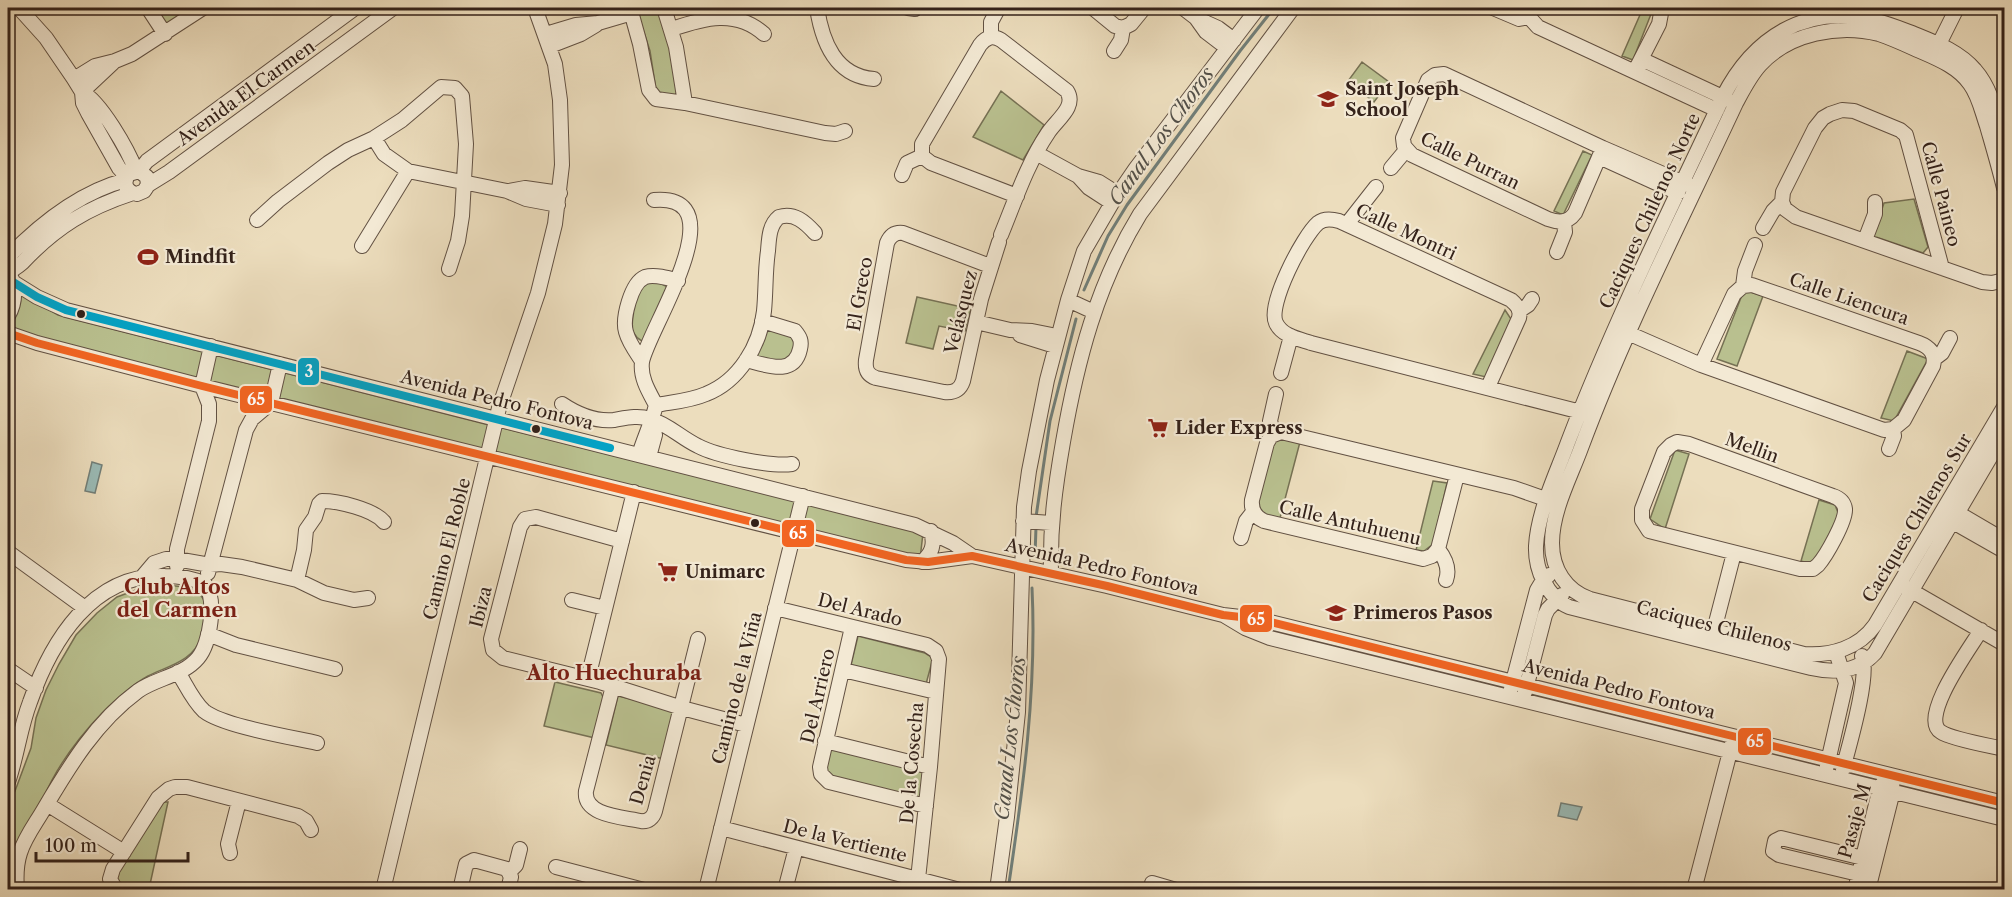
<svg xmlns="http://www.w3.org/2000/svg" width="2012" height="897" viewBox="0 0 2012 897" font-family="'Libre Caslon Text',serif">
	<rect width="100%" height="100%" fill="#ecddbd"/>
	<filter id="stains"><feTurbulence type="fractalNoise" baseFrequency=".00333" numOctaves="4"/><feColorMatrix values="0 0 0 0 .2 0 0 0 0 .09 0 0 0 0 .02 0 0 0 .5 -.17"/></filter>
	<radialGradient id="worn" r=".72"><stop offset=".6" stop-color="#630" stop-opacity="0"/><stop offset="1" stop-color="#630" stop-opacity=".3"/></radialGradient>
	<path fill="#b9c08f" stroke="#767154" stroke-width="1.5" d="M154,8H195L169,24L166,23Z
		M636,8H657L665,25L681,98L657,96L650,51Z
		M1643,8L1653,9L1633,60L1622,56Z
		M1362,62L1389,82L1374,102L1348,81Z
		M1001,91L1044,125L1023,160L973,137Z
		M1583,151L1592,155L1563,215L1554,211Z
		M1914,199L1928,247L1923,253L1873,236L1884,203Z
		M648,283H659L668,287L643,341H642C625,332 630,307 638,293C640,289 645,286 648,283Z
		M1744,290L1763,296L1737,366L1717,359Z
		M18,291L58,315L489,425L483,452L8,332V322Z
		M917,297L971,309L965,331L939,326L933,349L906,343Z
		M1505,310L1511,319L1486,377L1473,374Z
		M767,328C793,337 803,335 787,363L757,359L756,355Z
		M1907,351L1928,359L1894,421L1881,418Z
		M499,427L923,533L920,559L493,455Z
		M1282,438L1300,442L1280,518L1263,515L1257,501L1273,441Z
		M1675,450L1689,454L1665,529L1650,519Z
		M1433,481L1447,483L1433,544L1424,551L1416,550Z
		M1819,500L1835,505L1839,515L1816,560L1811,564L1801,561Z
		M165,585C173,586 189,586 196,591C211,600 206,623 201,637C194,661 168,666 148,676C132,685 115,700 102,713C78,738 56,768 43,799C31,829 21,860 11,890L8,889V806L15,791L31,748L36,718L46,690L59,664L76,635L97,613L117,597L144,587Z
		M858,636L925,653L933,658L926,684L851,665Z
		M555,682L601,693L604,699L595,738L544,726Z
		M618,696L677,710L664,759L606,745Z
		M828,746L924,770L921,800L830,778L825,774Z
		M163,802H168L149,889H122L118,886L117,874Z"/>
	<path fill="#9abbb7" stroke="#717e78" stroke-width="1.5" d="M92,462L102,465L95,493L85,491Z
		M1561,803L1582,807L1577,820L1558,816Z"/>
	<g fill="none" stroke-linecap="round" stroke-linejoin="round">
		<path stroke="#717e78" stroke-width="3" d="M1084,290L1108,236L1127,205L1240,51L1274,8
			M1036,517L1050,421L1076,319
			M1035,556L1036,527
			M1008,890C1023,789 1037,690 1032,588"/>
		<g stroke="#625143" stroke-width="16">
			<path id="minor" d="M19,8L46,38L74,79L82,92L83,103L88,113L119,168L127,177
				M148,8L165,34
				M630,8L640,44L649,90L656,99L685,103L825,133L836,134L845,131
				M664,8L676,47L685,103
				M817,8C822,41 835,76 874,79
				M908,8L915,9
				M1093,8L1115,26L1123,28
				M1183,8L1196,18L1206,32L1227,48
				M1493,8L1519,19L1529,17
				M1527,8L1529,17L1538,27L1717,110
				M1198,19L1218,28L1234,40
				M1123,28L1131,24L1144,8
				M672,29C704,18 736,9 764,34
				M546,34L576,25L598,23L632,13
				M991,37V22L998,9
				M550,46L581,34L596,25
				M1114,51L1121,40L1123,28
				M1935,52L1957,8
				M1641,59L1729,100
				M1637,67L1659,24L1662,8
				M74,79L95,66L115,61L132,54L203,8
				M82,92C101,102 128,150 136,171
				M82,92L115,61
				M374,138L384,154L408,171L507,191L526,199L558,205
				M2004,142C1997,117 1992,89 1975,70C1959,51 1934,42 1912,33C1899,28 1887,23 1873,20C1805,4 1753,38 1723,97C1669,211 1613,325 1568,442C1556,475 1538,511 1536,546C1535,570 1547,597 1569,607L1811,668C1833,673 1858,672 1875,653L2004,434
				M1603,148L1575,213C1568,223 1559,223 1548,219L1412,155L1404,146L1403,138L1428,80L1435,75L1444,74L1603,148L1691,186
				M1036,153L1078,176L1099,182L1118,194
				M922,156V144L980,45C986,37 993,35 1001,40L1067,91C1077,107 1056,120 1048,133C1027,164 1015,201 1001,235
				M922,156L931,163L1017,196
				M1599,157L1678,193
				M1391,168L1406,150
				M139,171L147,161L355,8
				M902,175L907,163L922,156
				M1079,177L1089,188L1112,203
				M148,185L147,177L139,171L129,174C122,183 126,192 137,194L144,191L148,185L169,172L393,8
				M2004,188C1999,167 1993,147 1987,126C1982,112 1979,96 1970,84C1957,65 1933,57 1913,48C1902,43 1891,38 1879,34C1839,24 1789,33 1760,65C1750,76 1743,90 1736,103C1683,217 1625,330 1581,448C1570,478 1552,511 1552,543C1552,569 1566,591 1590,599L1804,654C1831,656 1859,648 1875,625L2004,407
				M509,191L525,188L560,193
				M257,220L278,201L328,163L348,150L374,138L402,120L441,87L455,88L462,96L466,144L462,216L458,241L449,269
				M1347,224L1376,187
				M1763,228L1773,211L1782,202
				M1865,240L1875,214V202
				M362,246L408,171
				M1557,252L1565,232L1564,222
				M8,257C40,224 80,192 126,180
				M990,266L903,233C895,232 890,236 887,243L866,360C865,369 867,375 876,378L944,392C954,393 960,390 963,381L981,299L999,242
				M1942,268L1906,135L1900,130L1854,111L1842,110L1830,114L1823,118L1815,128L1783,192L1782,202L1785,209L1796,217L1982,282L1992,283L2004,280
				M9,273C13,269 19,266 23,262C56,227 87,208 133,193
				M13,282L37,297L66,310L915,525L953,543L972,556
				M1743,286L1745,271L1755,245
				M1068,300L1094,312
				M1519,311L1528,305L1532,299
				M8,316C15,304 16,293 12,279
				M976,322L1010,330L1032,331L1057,336
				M1621,330L1701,365L1884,430L1893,429L1904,420L1933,366C1936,354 1930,347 1919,343L1752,285L1743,286L1734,294L1701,365
				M8,333L37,343L202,386L906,560L928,562L972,556L1107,586L1223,615L1258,619L2004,803
				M1020,335L1055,346
				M1934,359L1942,353L1950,338
				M746,360C766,365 794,377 800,349C802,341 800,337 795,331L762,321
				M642,361C636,352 629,343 626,332C622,319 631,283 645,277C655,274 668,278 678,281
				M1281,373L1291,336
				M1488,387L1519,318C1521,310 1517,305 1511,300L1339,221C1332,219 1324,218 1318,223C1303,236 1267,305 1276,323C1282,336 1299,339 1311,343L1589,414
				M562,404C577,414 594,422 614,420C626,418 638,415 650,419C668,424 681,438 698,446C717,456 771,467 792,464
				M656,405C672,402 690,401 706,394C739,381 760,346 764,311C766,291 765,271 768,251C769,239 769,225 779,217C794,212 805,222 815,233
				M1274,434L1270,421L1276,394
				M1677,442L1689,444L1833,496C1839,498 1844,502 1845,509C1846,521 1826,556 1818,565L1813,569H1800L1649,531L1642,520V509L1664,452L1671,445Z
				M1889,449L1894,436L1893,429
				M639,455C644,438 652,422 656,405C649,392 640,378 642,362C647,331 740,193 654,200
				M649,457L655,435L652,419
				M1457,475L1438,549L1432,556L1423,559L1264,521C1255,517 1251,510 1252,500L1267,443L1271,436L1281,432L1514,488L1554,502
				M1958,513L2004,540
				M1946,518L2004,551
				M1023,521L1051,523
				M1241,538L1246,521L1253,512
				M622,541L536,517L525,519L520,527L491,639L493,650L503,658L600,682L682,708L746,725
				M1438,549C1445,558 1450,569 1446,580
				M8,552L85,608
				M922,562C932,553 935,545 931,531
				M177,566V549L209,421V404L202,386L211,346
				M208,573L246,430L252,419L271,403L280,364
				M1051,573C1050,525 1055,488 1063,442C1077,361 1097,284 1140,214L1293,8
				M143,576L154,563L166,559H176L210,565L221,564L242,567L297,580L324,593L354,600L368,598
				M297,580L304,550L306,530L315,517L319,504L322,501C338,501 373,509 384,522
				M1905,587L2004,644
				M572,600L605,608
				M775,608L927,645L936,651L939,659L930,767L918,879
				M1225,616L1245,628L1270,638L2004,819
				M852,627L820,767L821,774L829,782L926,806
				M1981,630C1971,647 1918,718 1941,732C1951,739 1991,746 2004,749
				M208,634L236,645L335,669
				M1712,638L1734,553
				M8,669L36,688
				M843,670L936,692
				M178,672C186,685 193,701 204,711C223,726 290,737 317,743
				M588,678L634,492
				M613,686L586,791C583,816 623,817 641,821C648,822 653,818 655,811L698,639
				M1511,689L1537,590L1543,580L1549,575
				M1525,692L1545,615L1548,609L1562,595
				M825,741L930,767
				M1827,766L1846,683L1836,652
				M1843,769C1849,746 1870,675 1862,656
				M8,782C17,756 20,728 30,702C51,642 92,573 165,576C178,576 193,578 205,584C217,600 210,644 198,658C183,676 156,678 138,691C96,722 70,765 44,809C36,823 25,837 20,853C16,865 16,877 17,890
				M47,804L124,852
				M721,828L960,890
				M230,853L228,844L239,801
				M1863,858L1781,838L1775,841L1773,851L1779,855L1871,877
				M556,867L644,890
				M509,872L516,865L520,849
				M1152,883L1176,890
				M116,890L110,879L113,869L158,798L169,789L175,787H187L298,816L306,821L311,830
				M383,890L499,408L538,293L555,224L562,165L560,100L555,64L535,8
				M460,890L466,864L474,860L507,869L511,877L508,890
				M706,890L803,496
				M785,890L796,848
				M997,890L1007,817L1018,712L1024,507L1029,471L1047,380L1068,300L1084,251L1112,203L1136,168L1258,8
				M1694,890L1732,744
				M1855,890L1880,788L1885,780
				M1868,890L1893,791L1892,784"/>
		</g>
		<use href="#minor" stroke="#f3e9d4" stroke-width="14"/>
		<g stroke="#f3e9d4" stroke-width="12">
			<path id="bus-1" d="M13,282L37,297L66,310L610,448"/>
		</g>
		<g stroke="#f3e9d4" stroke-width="12">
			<path id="bus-2" d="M8,333L37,343L202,386L906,560L928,562L972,556L1107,586L1223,615L1258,619L2004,803"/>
		</g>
		<use href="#bus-1" stroke="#03a2c5" stroke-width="8"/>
		<use href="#bus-2" stroke="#f26522" stroke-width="8"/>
	</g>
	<defs>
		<g id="school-bare" transform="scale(1.62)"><path d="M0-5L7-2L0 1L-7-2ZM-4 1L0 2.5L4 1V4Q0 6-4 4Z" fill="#8f2418" stroke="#f3e9d4" stroke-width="2.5" paint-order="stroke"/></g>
		<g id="stadium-bare" transform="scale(1.62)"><path d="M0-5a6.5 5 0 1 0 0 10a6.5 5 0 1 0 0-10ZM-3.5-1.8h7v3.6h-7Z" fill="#8f2418" stroke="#f3e9d4" stroke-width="2.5" paint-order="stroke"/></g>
		<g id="supermarket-bare" transform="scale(1.62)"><path d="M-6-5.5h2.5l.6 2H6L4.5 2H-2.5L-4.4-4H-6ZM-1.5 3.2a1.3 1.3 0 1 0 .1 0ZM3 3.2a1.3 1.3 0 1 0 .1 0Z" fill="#8f2418" stroke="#f3e9d4" stroke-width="2.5" paint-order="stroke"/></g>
	</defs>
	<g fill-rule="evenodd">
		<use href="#school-bare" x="1328" y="99"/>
		<use href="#stadium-bare" x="148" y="257"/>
		<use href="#supermarket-bare" x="1158" y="428"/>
		<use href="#supermarket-bare" x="668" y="572"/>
		<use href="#school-bare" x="1336" y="613"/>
	</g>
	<g fill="#34221a" stroke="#f3e9d4" stroke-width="2">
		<circle cx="81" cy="314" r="5"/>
		<circle cx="536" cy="429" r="5"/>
		<circle cx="755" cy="523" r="5"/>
	</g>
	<g text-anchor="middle" stroke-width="4.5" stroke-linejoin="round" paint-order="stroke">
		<g font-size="18" font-weight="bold" fill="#34221a" stroke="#f3e9d4" text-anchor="start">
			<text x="1345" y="95">Saint Joseph<tspan x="1345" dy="21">School</tspan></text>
			<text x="165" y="263">Mindfit</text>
			<text x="1175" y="434">Lider Express</text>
			<text x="685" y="578">Unimarc</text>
			<text x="1353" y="619">Primeros Pasos</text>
		</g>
		<g font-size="18" fill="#34221a" stroke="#f3e9d4">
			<text transform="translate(246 93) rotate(-36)" y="6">Avenida El Carmen</text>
			<text transform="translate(1470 161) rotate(26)" y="6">Calle Purran</text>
			<text transform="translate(1941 194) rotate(75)" y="6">Calle Paineo</text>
			<text transform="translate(1650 211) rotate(-65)" y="6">Caciques Chilenos Norte</text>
			<text transform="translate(1406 232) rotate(25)" y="6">Calle Montri</text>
			<text transform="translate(860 294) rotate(-80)" y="6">El Greco</text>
			<text transform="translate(1849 299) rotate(19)" y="6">Calle Liencura</text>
			<text transform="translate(961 312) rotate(-76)" y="6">Velásquez</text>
			<text transform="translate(497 400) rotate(14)" y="6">Avenida Pedro Fontova</text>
			<text transform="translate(1752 448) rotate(20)" y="6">Mellin</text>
			<text transform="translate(1917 518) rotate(-59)" y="6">Caciques Chilenos Sur</text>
			<text transform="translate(1350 523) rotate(13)" y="6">Calle Antuhuenu</text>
			<text transform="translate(447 549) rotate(-76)" y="6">Camino El Roble</text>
			<text transform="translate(1102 567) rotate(13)" y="6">Avenida Pedro Fontova</text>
			<text transform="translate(481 607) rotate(-76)" y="6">Ibiza</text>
			<text transform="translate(860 610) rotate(14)" y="6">Del Arado</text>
			<text transform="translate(1714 626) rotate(14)" y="6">Caciques Chilenos</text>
			<text transform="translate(737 688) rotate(-76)" y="6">Camino de la Viña</text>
			<text transform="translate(1619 689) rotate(14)" y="6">Avenida Pedro Fontova</text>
			<text transform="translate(818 696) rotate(-77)" y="6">Del Arriero</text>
			<text transform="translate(912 763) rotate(-85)" y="6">De la Cosecha</text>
			<text transform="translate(643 780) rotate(-74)" y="6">Denia</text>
			<text transform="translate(1855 821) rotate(-74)" y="6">Pasaje M</text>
			<text transform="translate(845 841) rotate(14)" y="6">De la Vertiente</text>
		</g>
		<g font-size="20" font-style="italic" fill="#535049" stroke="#f3e9d4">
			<text transform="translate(1161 136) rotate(-54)" y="7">Canal Los Choros</text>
			<text transform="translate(1010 738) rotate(-84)" y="7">Canal Los Choros</text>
		</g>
		<g font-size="20" font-weight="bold" fill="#7a1f14" stroke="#f3e9d4">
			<text x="177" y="594">Club Altos<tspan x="177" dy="23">del Carmen</tspan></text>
			<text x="614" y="680">Alto Huechuraba</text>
		</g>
	</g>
	<g stroke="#f3e9d4" stroke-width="2">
		<rect x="297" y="357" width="23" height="29" rx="6" fill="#03a2c5"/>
		<rect x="239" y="385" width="34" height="29" rx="6" fill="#f26522"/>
		<rect x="781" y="519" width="34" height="29" rx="6" fill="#f26522"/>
		<rect x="1239" y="604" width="34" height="29" rx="6" fill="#f26522"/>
		<rect x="1737" y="727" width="35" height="29" rx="6" fill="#f26522"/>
	</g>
	<g font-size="16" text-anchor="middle" font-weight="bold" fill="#fff">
		<text x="309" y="377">3</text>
		<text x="256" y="405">65</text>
		<text x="798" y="539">65</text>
		<text x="1256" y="625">65</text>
		<text x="1755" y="747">65</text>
	</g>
	<rect width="2012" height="897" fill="none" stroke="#ecddbd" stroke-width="30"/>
	<rect x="9" y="9" width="1994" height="879" fill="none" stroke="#34221a" stroke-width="3"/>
	<rect x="15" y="15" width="1982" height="867" fill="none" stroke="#34221a" stroke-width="1.5"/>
	<path d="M36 852v9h152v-9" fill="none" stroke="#34221a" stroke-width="3"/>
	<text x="45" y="852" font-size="18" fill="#34221a" stroke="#f3e9d4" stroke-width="4.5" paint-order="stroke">100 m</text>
	<rect width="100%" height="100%" filter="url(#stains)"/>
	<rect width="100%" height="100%" fill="url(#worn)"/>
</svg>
